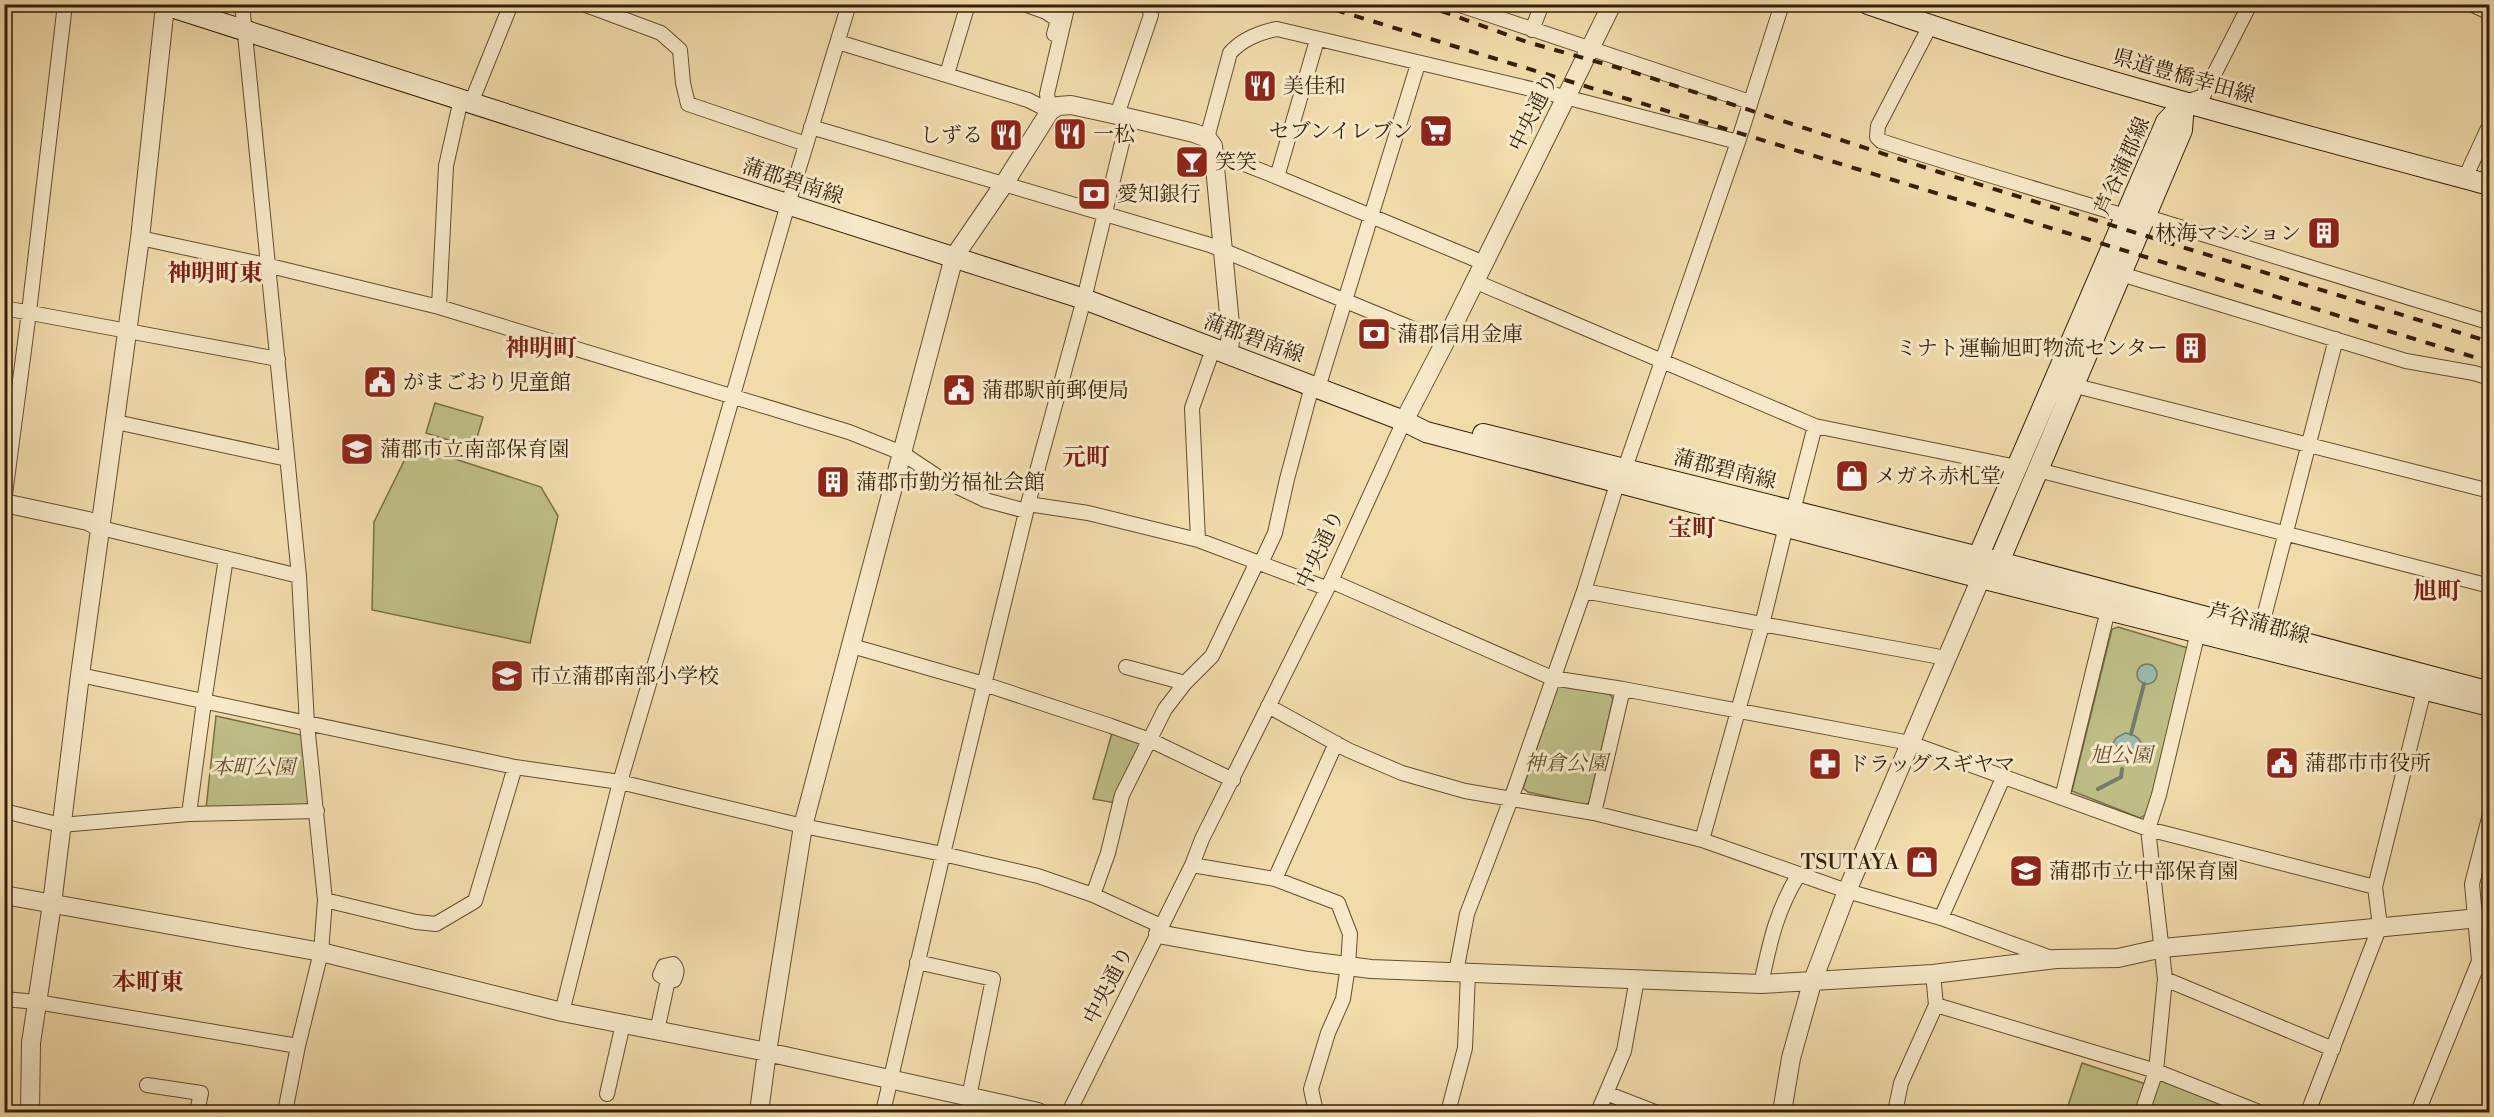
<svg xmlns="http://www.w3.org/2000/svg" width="2494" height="1117" viewBox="0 0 2494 1117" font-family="'Libre Bodoni','Noto Serif JP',serif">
	<rect width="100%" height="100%" fill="#f1dbab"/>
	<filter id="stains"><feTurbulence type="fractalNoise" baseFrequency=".00333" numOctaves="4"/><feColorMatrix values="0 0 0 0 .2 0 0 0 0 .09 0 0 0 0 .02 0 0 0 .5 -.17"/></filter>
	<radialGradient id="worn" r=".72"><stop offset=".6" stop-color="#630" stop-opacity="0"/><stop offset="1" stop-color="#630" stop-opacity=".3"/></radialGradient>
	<path fill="#bebe86" stroke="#7a6e46" stroke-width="1.5" d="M435,403L483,417L474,448L426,433Z
		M412,445L541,487L558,516L530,643L372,610L374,522Z
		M2118,627L2188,648L2147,814L2140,818L2072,791L2112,629Z
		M1558,686L1610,694L1613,699L1589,803L1585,805L1528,792L1523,788Z
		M216,716L306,736L314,806L206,809Z
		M1112,733L1151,746L1116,803L1093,799Z
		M2082,1063L2149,1085L2140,1112H2066Z
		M2156,1071L2259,1112H2142Z"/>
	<path fill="#9cbab0" stroke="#737c6c" stroke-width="1.5" d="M2137 674a10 10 0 1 1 20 0a10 10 0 1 1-20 0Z
		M2125,733C2136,734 2144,741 2143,753L2112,745L2116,738Z"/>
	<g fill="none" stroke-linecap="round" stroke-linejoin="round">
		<path stroke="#737c6c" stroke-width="4" d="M2131,734L2144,684
			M2098,789L2121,777L2122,769"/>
		<g stroke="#644d30" stroke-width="16">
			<path id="minor" d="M242,4L299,576L307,724L325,900L321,952L298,1046L285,1112
				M583,4L661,33L680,50L683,83L688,104L806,144
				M1024,4L1046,12L1058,20L1054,34
				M1457,4L1750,102
				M2471,4L2490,13
				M1930,26L1878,126L1877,137L1881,141C1962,168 2044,191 2125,216
				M1532,30L1542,4
				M838,42L1028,100L1050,111
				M947,74L968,4
				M2186,102L2203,96L2250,4
				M471,103L511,4
				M1050,111L1047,94L1068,4
				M1117,115L1151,15L1148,4
				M811,127L1210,245L1445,342
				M1207,138L1230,53C1241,40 1260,32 1277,29L1565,97L1738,142
				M1215,157L1229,158L1277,177L1484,263
				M1277,177L1317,40
				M2465,178L2490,124
				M2147,217L2485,321L2490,312
				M140,238L266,265L439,307L849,432L902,453L941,479L985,500L1026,511
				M2121,274L2406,361L2474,373L2490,378
				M1474,281L1815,426L2017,467
				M439,307L446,166L461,99
				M4,308L278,359
				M2076,386L2490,491
				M1318,388L1418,64
				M116,422L287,459
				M2038,470L2490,586
				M4,502L29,312L65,4
				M1028,504L1088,513L1198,540L1326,588
				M1793,511L1815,426
				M101,528L299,576
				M1198,540L1192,408L1213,349
				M1261,563L1275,533L1287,479L1312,386
				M1331,581L1552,678L1623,689L1910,743L2148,829L2375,887
				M1584,591L1946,658
				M2260,632L2336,339
				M852,646L984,684L1111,726L1150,740L1233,780
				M1126,667L1185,683
				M80,675L515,767L620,782L803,826L943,854L1038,876L1093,895L1161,926
				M1268,706L1348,750L1402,773L1465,791L1594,813L1702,840L1847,891L1941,918L2054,959
				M2062,798L2108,610
				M4,811L61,825L189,814L317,811
				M1594,813L1623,689
				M189,814L204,702L226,558
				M1702,840L1762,625L1786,526
				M1192,865L1275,879L1336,743
				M1275,879L1338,903L1350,934L1348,966L1343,999L1328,1033L1311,1089L1316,1112
				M1093,895L1108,853L1122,795L1165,709L1185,683L1212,656L1257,562
				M325,900L416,922L436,924L475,901L515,767
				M1941,918L2003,778
				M917,962L993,979L969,1097
				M1456,972L1467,914L1511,799L1584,591L1617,484L1625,468L1738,142L1782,4
				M1933,974L1936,1005L2156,1071L2259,1112
				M2165,979L2333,1049
				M1761,984C1770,942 1776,911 1799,874
				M4,999L37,1002L298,1046
				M562,1012L620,782L687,555L788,204L849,4
				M657,1031L668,980L660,975L664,966L673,964C678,969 677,973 674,980H668
				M147,1085L201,1093L197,1112
				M1606,1093L1655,1112
				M607,1094L623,1024
				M883,1112L943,854L1028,504L1084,299L1128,118
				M1069,1112L1192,865L1202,839L1331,581L1404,421
				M1448,1112L1465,1048L1468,973
				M1598,1112L1624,1051L1637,979
				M1895,1112L1901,1083L1936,1005
				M2142,1112L2156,1071L2165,979L2148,829L2159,795L2198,632
				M2308,1112L2380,926L2375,887L2424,690
				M2418,1112L2479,961L2472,884L2490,814"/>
		</g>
		<g stroke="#644d30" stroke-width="20">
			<path id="tertiary" d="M1404,421L1445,342L1612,4
				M4,503L88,521L101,528
				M4,895L321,952L562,1012L767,1052L759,1112
				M1158,934L1308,961L1371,969L1761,984L1933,974L2056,959L2118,958L2163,948L2490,917
				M30,1112L31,1043L52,904L80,675L140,238L165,6
				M1038,1112L767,1052L803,826L954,257L1004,184L1050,111L1058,106L1071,105L1117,115L1194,133L1207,138L1213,146L1231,335L1228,354
				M1782,1112L1791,1058L1812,983L1847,891L1981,578"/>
		</g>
		<g stroke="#351e07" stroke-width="22">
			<path id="secondary" d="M162,4L1084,299L1404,421L1426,432L1981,578L2490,706
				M1868,4C2072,75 2281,129 2490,185
				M1483,434L1999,562L2490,692
				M1980,570L1978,557L2166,122L2184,103
				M1990,571L1999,562L2182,130L2184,103"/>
		</g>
		<use href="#minor" stroke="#f6e8c8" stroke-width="14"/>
		<use href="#tertiary" stroke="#f6e8c8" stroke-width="18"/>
		<use href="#secondary" stroke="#f6e8c8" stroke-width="20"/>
		<path stroke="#351e07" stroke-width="4" stroke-dasharray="10 10" stroke-linecap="butt" d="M1316,4L2490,362
			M1422,4L1527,42L1633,72L1939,172L2490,342"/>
	</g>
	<defs>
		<g id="restaurant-square" transform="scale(1.725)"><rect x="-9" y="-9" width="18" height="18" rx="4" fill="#8f2418" stroke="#f6e8c8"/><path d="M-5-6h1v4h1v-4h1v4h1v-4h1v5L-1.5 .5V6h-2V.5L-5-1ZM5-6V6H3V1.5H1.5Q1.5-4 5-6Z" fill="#fff"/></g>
		<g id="supermarket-square" transform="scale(1.725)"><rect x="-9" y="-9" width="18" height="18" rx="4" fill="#8f2418" stroke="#f6e8c8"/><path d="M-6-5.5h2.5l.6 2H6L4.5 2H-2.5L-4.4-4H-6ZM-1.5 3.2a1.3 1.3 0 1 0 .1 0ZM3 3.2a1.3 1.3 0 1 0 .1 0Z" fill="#fff"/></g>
		<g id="bar-square" transform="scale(1.725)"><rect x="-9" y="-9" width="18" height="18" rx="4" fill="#8f2418" stroke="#f6e8c8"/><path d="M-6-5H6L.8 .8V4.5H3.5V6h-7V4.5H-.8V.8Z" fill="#fff"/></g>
		<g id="bank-square" transform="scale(1.725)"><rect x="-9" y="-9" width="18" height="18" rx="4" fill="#8f2418" stroke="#f6e8c8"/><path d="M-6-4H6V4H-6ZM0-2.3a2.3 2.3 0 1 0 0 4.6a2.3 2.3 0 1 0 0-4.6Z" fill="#fff"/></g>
		<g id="building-square" transform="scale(1.725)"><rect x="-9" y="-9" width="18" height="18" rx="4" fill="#8f2418" stroke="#f6e8c8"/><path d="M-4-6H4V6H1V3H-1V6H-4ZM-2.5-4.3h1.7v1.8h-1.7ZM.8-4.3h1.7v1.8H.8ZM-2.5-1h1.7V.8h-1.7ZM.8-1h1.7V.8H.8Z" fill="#fff"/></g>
		<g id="civic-square" transform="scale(1.725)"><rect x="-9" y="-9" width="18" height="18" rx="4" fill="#8f2418" stroke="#f6e8c8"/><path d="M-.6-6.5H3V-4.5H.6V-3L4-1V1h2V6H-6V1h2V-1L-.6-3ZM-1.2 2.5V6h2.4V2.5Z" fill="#fff"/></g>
		<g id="school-square" transform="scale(1.725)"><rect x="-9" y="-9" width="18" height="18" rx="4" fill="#8f2418" stroke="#f6e8c8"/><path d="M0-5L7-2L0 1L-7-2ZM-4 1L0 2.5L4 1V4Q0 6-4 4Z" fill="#fff"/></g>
		<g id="shop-square" transform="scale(1.725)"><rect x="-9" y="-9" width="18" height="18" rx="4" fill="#8f2418" stroke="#f6e8c8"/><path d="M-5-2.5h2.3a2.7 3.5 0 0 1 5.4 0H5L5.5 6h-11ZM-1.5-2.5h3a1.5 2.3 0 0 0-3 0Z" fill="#fff"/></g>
		<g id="pharmacy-square" transform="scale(1.725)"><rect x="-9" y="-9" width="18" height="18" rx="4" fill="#8f2418" stroke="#f6e8c8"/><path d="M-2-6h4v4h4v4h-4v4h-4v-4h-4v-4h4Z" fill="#fff"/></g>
	</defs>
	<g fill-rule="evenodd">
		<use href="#restaurant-square" x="1260" y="86"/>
		<use href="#supermarket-square" x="1436" y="131"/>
		<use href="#restaurant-square" x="1070" y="134"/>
		<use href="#restaurant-square" x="1006" y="135"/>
		<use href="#bar-square" x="1192" y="162"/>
		<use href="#bank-square" x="1094" y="194"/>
		<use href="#building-square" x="2324" y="233"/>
		<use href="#bank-square" x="1374" y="334"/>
		<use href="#building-square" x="2191" y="348"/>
		<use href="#civic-square" x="380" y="382"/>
		<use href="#civic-square" x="959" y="390"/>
		<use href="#school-square" x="357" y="449"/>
		<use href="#shop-square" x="1852" y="476"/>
		<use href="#building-square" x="833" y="482"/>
		<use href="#school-square" x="507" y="676"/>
		<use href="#civic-square" x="2282" y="763"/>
		<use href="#pharmacy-square" x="1825" y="764"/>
		<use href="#shop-square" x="1922" y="862"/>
		<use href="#school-square" x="2026" y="871"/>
	</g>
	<g text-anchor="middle" stroke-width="6" stroke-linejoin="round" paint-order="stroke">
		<g font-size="21" fill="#351e07" stroke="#f6e8c8">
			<text transform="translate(2184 76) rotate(16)" y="7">県道豊橋幸田線</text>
			<text transform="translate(1533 112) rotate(-64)" y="7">中央通り</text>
			<text transform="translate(2122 166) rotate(-66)" y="7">芦谷蒲郡線</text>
			<text transform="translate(793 181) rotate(18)" y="7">蒲郡碧南線</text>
			<text transform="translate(1254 338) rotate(20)" y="7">蒲郡碧南線</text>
			<text transform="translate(1725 469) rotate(14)" y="7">蒲郡碧南線</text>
			<text transform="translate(1320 549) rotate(-65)" y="7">中央通り</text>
			<text transform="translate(2259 623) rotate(15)" y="7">芦谷蒲郡線</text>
			<text transform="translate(1108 985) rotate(-63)" y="7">中央通り</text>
		</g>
		<g font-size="21" fill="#351e07" stroke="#f6e8c8" text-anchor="start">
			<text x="1283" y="93">美佳和</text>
			<text x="1413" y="138" text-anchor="end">セブンイレブン</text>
			<text x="1093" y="141">一松</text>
			<text x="983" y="142" text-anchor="end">しずる</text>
			<text x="1215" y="169">笑笑</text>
			<text x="1117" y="201">愛知銀行</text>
			<text x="2301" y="240" text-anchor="end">林海マンション</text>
			<text x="1397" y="341">蒲郡信用金庫</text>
			<text x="2168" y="355" text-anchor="end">ミナト運輸旭町物流センター</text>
			<text x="403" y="389">がまごおり児童館</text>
			<text x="982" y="397">蒲郡駅前郵便局</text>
			<text x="380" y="456">蒲郡市立南部保育園</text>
			<text x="1875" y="483">メガネ赤札堂</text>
			<text x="856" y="489">蒲郡市勤労福祉会館</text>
			<text x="530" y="683">市立蒲郡南部小学校</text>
			<text x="2305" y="770">蒲郡市市役所</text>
			<text x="1848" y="771">ドラッグスギヤマ</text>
			<text x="1899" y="869" text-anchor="end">TSUTAYA</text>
			<text x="2049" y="878">蒲郡市立中部保育園</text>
		</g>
		<g font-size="21" font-style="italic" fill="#5e4e2d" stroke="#f6e8c8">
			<text x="2121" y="762">旭公園</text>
			<text x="1566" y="770">神倉公園</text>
			<text x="253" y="774">本町公園</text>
		</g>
		<g font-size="24" font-weight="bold" fill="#7a1f14" stroke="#f6e8c8">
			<text x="215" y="281">神明町東</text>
			<text x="541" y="356">神明町</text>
			<text x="1086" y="465">元町</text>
			<text x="1692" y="536">宝町</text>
			<text x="2437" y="599">旭町</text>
			<text x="148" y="990">本町東</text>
		</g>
	</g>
	<rect width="2494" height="1117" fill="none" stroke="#f1dbab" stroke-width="24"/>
	<rect x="6" y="6" width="2482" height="1105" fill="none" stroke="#351e07" stroke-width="3"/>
	<rect x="12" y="12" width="2470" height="1093" fill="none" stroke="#351e07" stroke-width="1.5"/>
	<rect width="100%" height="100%" filter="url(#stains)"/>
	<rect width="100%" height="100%" fill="url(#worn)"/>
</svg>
